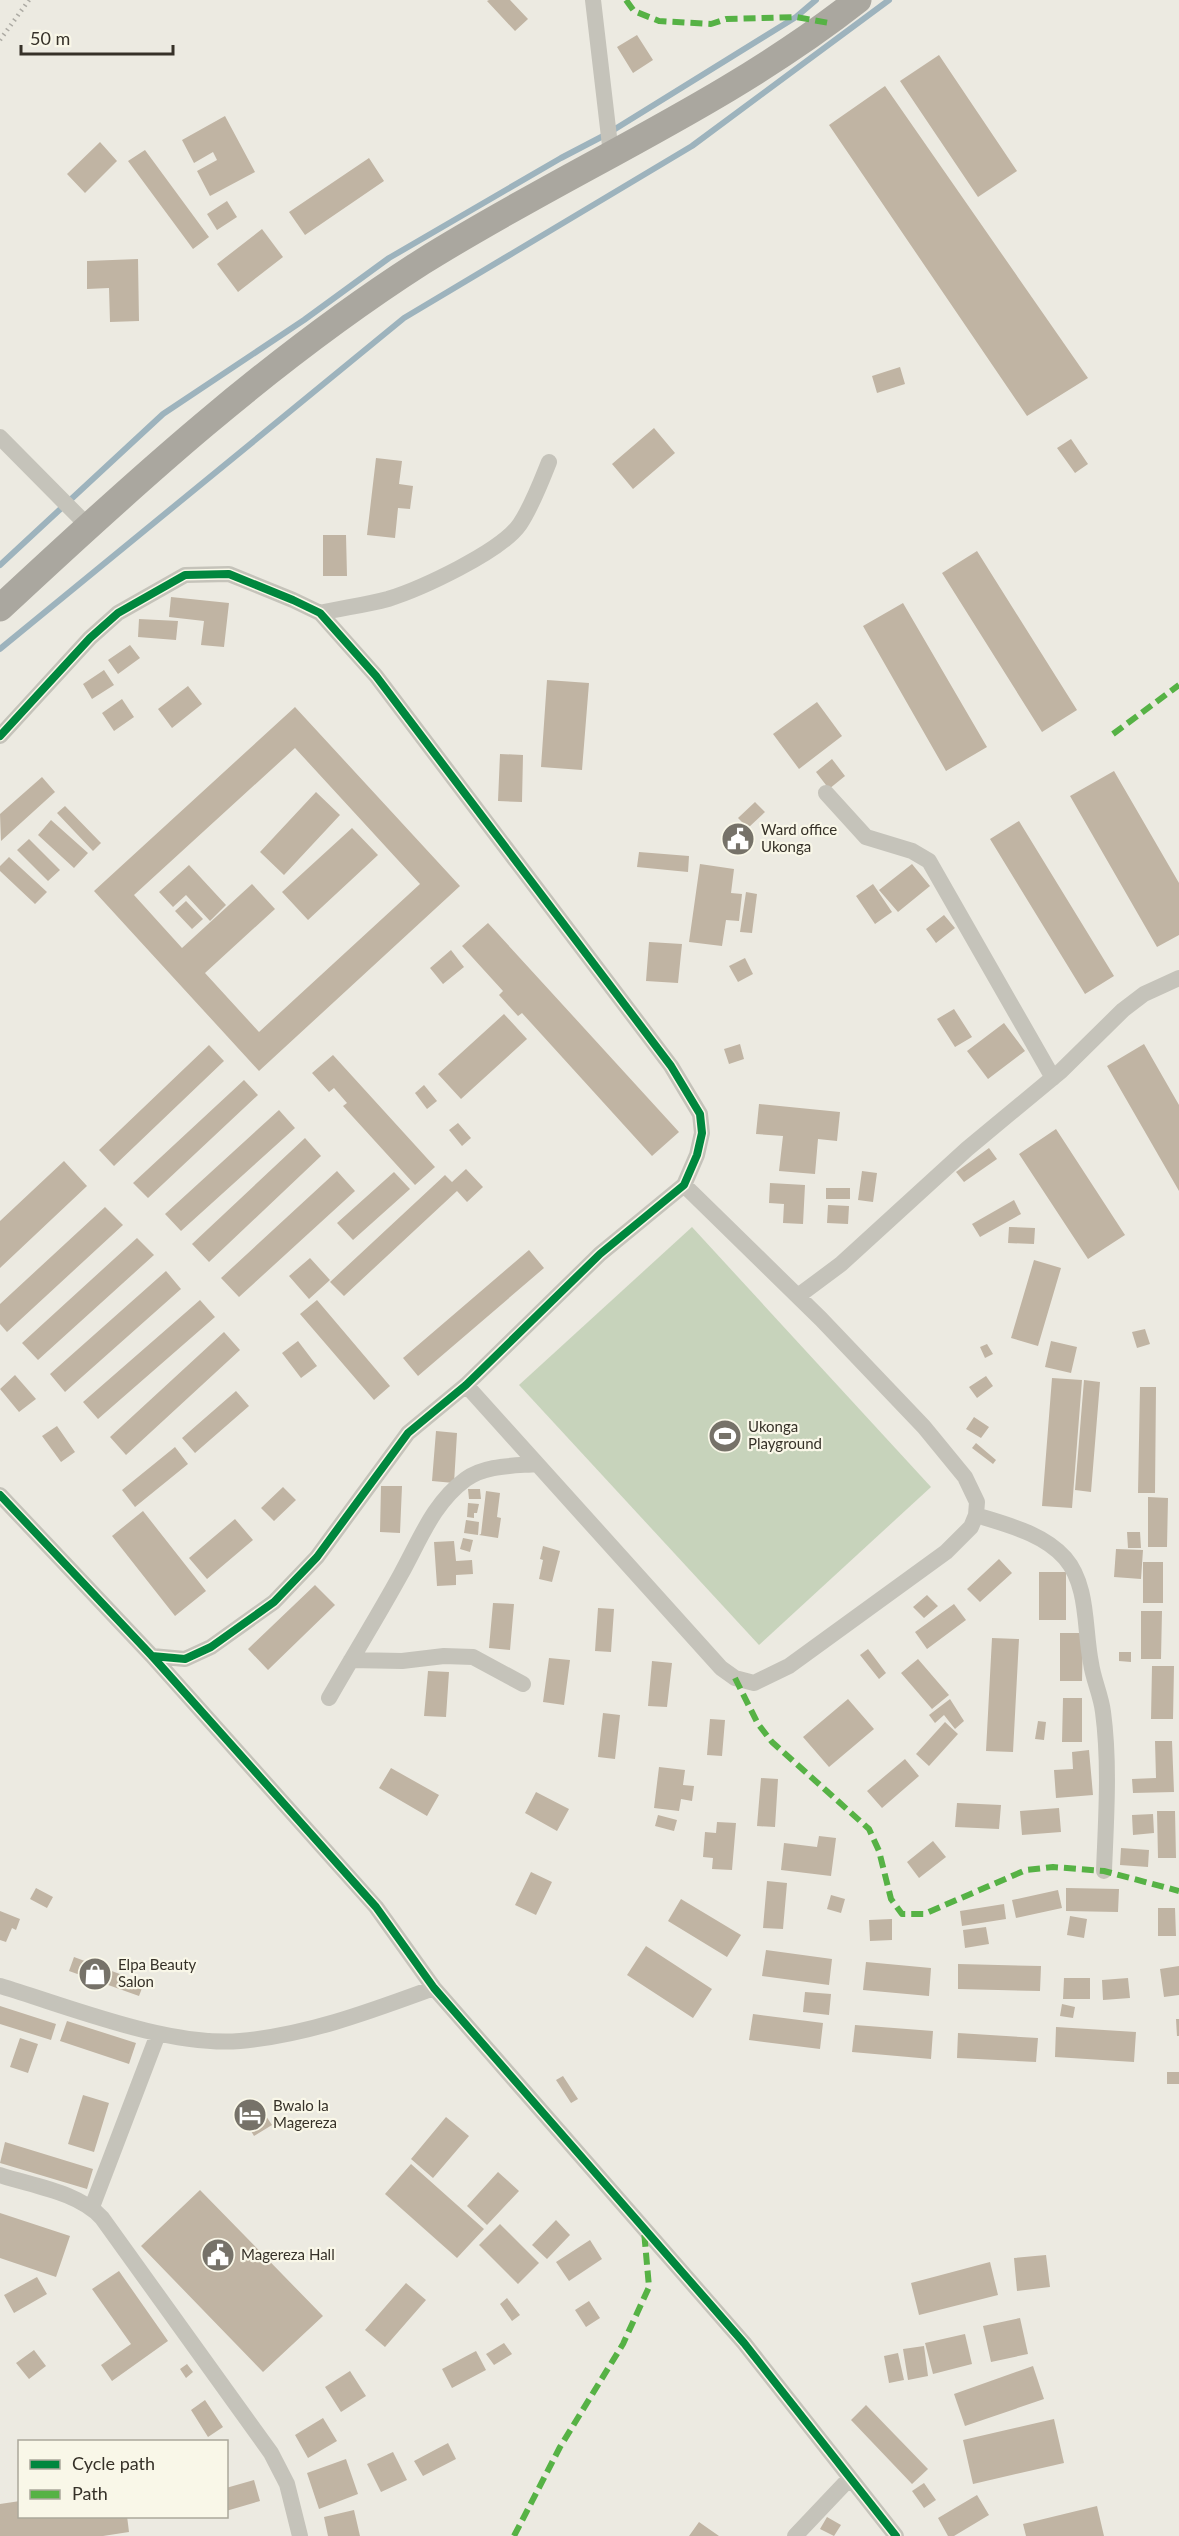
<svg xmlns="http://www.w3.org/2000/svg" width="1179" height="2536" viewBox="0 0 1179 2536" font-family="Lato,sans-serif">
	<rect width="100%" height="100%" fill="#eceae1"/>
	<path fill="#c7d3bb" d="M692,1227L931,1487L759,1645L519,1385Z"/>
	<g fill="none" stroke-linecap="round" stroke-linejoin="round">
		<path stroke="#9db3bd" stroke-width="6" d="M0,565L163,414L304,320L389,258L561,158L607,134L796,17L816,0
			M0,649L404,318L692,146L889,0"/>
	</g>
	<path fill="#c0b4a3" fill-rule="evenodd" d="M489,0H510L528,19L515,31L487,1Z
		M637,35L653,60L633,73L617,47Z
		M939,55L1017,171L978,197L900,81Z
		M885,86L1088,378L1027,416L829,125Z
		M225,116L255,172L210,196L197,171L217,160L213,152L194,163L182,140Z
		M100,142L117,161L85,193L67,174Z
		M145,150L209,237L193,249L128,161Z
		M369,158L384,181L305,235L289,212Z
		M227,201L237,217L217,230L207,214Z
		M262,229L283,257L238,292L217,264Z
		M138,259L139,321L110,322L109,288L87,289V261Z
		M900,367L905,384L877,393L872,376Z
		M654,428L675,453L633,489L612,464Z
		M1071,439L1088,464L1075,473L1057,448Z
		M376,458L402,461L399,484L413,486L410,509L398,508L395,538L367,535Z
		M323,535H346L347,576H323Z
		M977,551L1077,710L1042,732L942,573Z
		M171,597L229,603L224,647L201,645L204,621L169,617Z
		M903,603L987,747L946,771L863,626Z
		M139,619L178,621L176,640L138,637Z
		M130,645L140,658L118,674L108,660Z
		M104,670L114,685L92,699L83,684Z
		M547,680L589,683L582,770L541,767Z
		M188,686L202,704L172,728L158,709Z
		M122,699L134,717L114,731L102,713Z
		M817,702L842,736L799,769L773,734Z
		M295,707L460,886L259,1071L94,891ZM295,748L420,884L259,1032L205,973L275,909L252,884L182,948L134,895Z
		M500,754L523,755L522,802L498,801Z
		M832,759L845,776L829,789L816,772Z
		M1114,771L1179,883V935L1157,947L1070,796Z
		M42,777L55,792L1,841L0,814Z
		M316,792L340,815L284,875L260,852Z
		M755,802L765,812L748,828L738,818Z
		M65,806L101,843L93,851L57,813Z
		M51,820L88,853L74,868L38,835Z
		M1019,821L1114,976L1085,994L990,839Z
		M352,828L378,855L308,920L282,892Z
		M29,839L60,870L48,881L17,850Z
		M639,852L689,856L688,872L637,867Z
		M9,857L47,892L35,904L0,871V866Z
		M700,864L734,869L731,893L742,894L739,921L726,920L722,946L689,942Z
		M912,864L930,886L898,912L879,890Z
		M189,865L226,905L210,921L186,895L173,907L159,892Z
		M873,884L892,912L875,924L856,896Z
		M746,892L757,894L752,933L740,932Z
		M186,901L203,919L192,929L175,911Z
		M944,915L955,928L936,943L926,929Z
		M488,923L679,1132L652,1156L522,1013L518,1016L499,995L503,991L462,946Z
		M649,942L682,944L678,983L646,981Z
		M451,950L464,967L443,984L430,968Z
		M745,958L753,974L738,982L729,966Z
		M954,1009L972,1037L955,1047L937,1019Z
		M504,1014L527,1039L461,1099L438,1074Z
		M1004,1023L1025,1051L988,1079L967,1051Z
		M740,1044L744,1059L729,1064L724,1049Z
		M1144,1044L1179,1105V1191L1107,1066Z
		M209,1045L224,1061L114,1166L99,1150Z
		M333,1055L435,1167L415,1185L343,1106L347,1103L334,1088L329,1092L312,1073Z
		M244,1080L258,1095L148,1198L133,1183Z
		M424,1085L437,1101L427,1109L415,1093Z
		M759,1104L840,1112L837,1141L818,1139L815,1174L779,1171L783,1136L756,1134Z
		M279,1110L295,1128L181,1231L165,1214Z
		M458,1123L471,1138L462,1146L449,1130Z
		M1056,1129L1125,1235L1088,1259L1019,1154Z
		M305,1138L321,1156L209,1262L192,1244Z
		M989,1148L997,1159L964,1182L956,1172Z
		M64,1161L87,1186L0,1268V1221Z
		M466,1169L483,1187L467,1202L457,1191L344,1296L330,1282L445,1175L452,1182Z
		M337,1171L355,1191L239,1297L221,1278Z
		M862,1171L877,1173L873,1202L858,1200Z
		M394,1172L410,1189L353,1240L337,1223Z
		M770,1183L805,1185L803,1224L783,1223L784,1204L769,1203Z
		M826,1188H850V1199H826Z
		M1014,1200L1021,1214L980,1237L972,1224Z
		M828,1205L849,1206L848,1224L827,1223Z
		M105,1207L123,1225L7,1332L0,1324V1304Z
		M1009,1227L1035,1228L1034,1244L1008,1243Z
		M137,1238L154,1255L38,1360L22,1343Z
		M529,1250L544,1268L418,1376L403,1358Z
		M310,1258L330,1280L309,1299L289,1276Z
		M1034,1260L1061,1268L1038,1346L1011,1338Z
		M166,1271L181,1289L65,1392L50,1374Z
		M200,1300L215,1317L98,1419L83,1402Z
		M317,1300L390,1386L374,1400L300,1314Z
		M1145,1329L1150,1344L1137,1348L1132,1332Z
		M224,1332L240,1350L126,1455L110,1437Z
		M298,1341L317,1366L301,1378L282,1353Z
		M1051,1341L1077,1347L1071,1373L1045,1367Z
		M987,1344L993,1354L985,1358L980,1347Z
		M15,1375L36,1399L19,1412L0,1389Z
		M986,1376L993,1386L977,1398L969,1387Z
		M1052,1378L1082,1380L1072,1508L1042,1506Z
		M1084,1380L1100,1382L1091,1492L1075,1490Z
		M1140,1387H1156L1155,1493H1138Z
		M236,1391L249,1406L195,1453L182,1438Z
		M974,1417L989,1427L981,1438L966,1429Z
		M57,1426L75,1452L61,1462L42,1436Z
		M436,1431L457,1433L454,1483L432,1481Z
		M976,1443L996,1460L993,1464L972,1448Z
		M175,1447L188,1464L135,1507L122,1490Z
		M381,1486H402L400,1533L380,1532Z
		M283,1487L296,1500L274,1521L261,1508Z
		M468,1489H480L481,1499H469Z
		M486,1491L500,1493L497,1517L501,1518L498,1538L479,1535L481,1534Z
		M1148,1497L1168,1498L1167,1547H1148Z
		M468,1503L479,1504L477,1513H474V1518L467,1517Z
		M143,1511L206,1591L175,1616L112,1536Z
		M235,1519L253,1540L207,1579L189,1558Z
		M466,1520L479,1522L478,1535L464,1533Z
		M1127,1532H1140L1141,1548H1128Z
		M463,1538L473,1540L470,1552L460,1549Z
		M454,1541L456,1561L472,1560L473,1574L456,1575V1585L437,1586L434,1542Z
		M543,1546L560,1551L552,1582L539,1579L543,1560L540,1559Z
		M1116,1549L1143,1550L1141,1579L1114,1577Z
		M999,1559L1012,1573L980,1602L967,1589Z
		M1143,1562H1163V1603H1143Z
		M1039,1572H1066V1620H1039Z
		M315,1585L335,1605L268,1670L248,1649Z
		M927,1595L938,1606L924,1618L913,1607Z
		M493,1603L514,1604L510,1650L489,1648Z
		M954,1604L966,1620L927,1649L915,1632Z
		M598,1608L614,1609L611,1652L595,1651Z
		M1141,1611H1162L1161,1659H1141Z
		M1060,1633H1083L1082,1681H1060Z
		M992,1638L1019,1639L1013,1752L986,1751Z
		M868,1649L886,1673L879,1679L860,1655Z
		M1119,1652H1131V1662L1119,1661Z
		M549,1658L570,1660L564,1705L543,1702Z
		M918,1659L949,1695L932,1709L901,1673Z
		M652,1661L672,1663L667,1707L648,1706Z
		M1152,1666H1174L1173,1719H1151Z
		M428,1671L449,1672L446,1717L424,1716Z
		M1063,1698H1082V1742H1062Z
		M848,1699L874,1729L829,1767L803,1737Z
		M950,1699L964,1721L955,1729L944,1715L935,1723L929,1715Z
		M603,1713L620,1715L615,1759L598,1757Z
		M710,1719L725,1720L722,1756L707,1755Z
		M1038,1721L1046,1722L1044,1740L1035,1739Z
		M945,1722L958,1734L929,1766L916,1754Z
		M1155,1741H1172L1174,1792L1133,1793L1132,1779L1156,1778Z
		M1089,1750L1093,1795L1056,1798L1054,1770L1073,1769L1072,1752Z
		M905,1759L919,1776L882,1808L867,1791Z
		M659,1767L685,1770L683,1785L694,1786L692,1801L681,1799L679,1811L654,1808Z
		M391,1768L439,1795L427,1816L379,1788Z
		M761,1778L778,1779L775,1827L757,1826Z
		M536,1792L569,1809L557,1831L525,1813Z
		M957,1803L1001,1805L999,1829L955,1827Z
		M1059,1808L1061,1832L1022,1835L1020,1811Z
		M1157,1811H1175L1176,1858H1158Z
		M1153,1814L1154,1833L1133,1835L1132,1815Z
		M658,1815L677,1820L674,1831L655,1826Z
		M717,1822L736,1823L732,1870L712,1869L713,1858L703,1857L705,1832L716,1833Z
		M819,1836L836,1838L831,1876L781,1870L784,1843L817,1847Z
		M933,1841L946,1857L919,1878L907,1862Z
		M1121,1848L1149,1850L1148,1867L1120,1865Z
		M531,1872L552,1882L536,1915L515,1905Z
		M767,1881L787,1883L783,1929L763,1928Z
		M36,1888L53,1897L47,1908L30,1899Z
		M1066,1888L1119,1889L1118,1912L1066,1911Z
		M1058,1890L1062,1908L1016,1918L1012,1900Z
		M831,1895L845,1899L841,1913L827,1909Z
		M681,1899L741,1935L727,1957L668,1921Z
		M1004,1904L1006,1919L962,1926L960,1911Z
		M1158,1908H1175L1176,1936H1158Z
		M0,1911L20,1919L16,1930L12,1928L6,1942L0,1940Z
		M1070,1916L1087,1919L1084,1938L1067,1935Z
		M892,1919V1940L870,1941L869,1920Z
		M986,1927L989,1944L965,1948L963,1930Z
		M646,1946L712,1989L693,2018L627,1975Z
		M766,1950L832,1959L829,1985L762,1976Z
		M74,1957L144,1983L139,1996L69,1971Z
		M866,1962L931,1968L929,1996L863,1990Z
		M958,1964L1041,1966L1040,1991L958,1989Z
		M1179,1966V1995L1164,1997L1160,1969Z
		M1064,1978H1090V1999H1063Z
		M1128,1978L1130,1998L1103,2000L1102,1980Z
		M805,1992L831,1994L829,2015L803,2012Z
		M1062,2004L1075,2007L1073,2018L1060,2016Z
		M0,2006L56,2024L51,2040L0,2024Z
		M753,2014L823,2023L820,2049L749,2040Z
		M1176,2019H1179V2036H1177Z
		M67,2021L136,2043L129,2064L60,2041Z
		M855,2025L933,2031L931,2059L852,2052Z
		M1056,2027L1136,2032L1134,2062L1055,2057Z
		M958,2033L1038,2038L1036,2062L957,2058Z
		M20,2038L38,2044L28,2073L10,2067Z
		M1167,2072H1179V2084H1167Z
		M563,2076L578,2099L571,2103L556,2080Z
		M83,2095L109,2103L94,2152L68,2144Z
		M254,2098L272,2125L254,2136L238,2109Z
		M446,2117L469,2136L433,2178L411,2159Z
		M5,2142L93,2169L87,2189L0,2163Z
		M411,2164L484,2229L457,2258L385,2194Z
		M498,2172L519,2191L487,2225L467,2206Z
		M200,2190L323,2316L263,2372L141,2246Z
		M0,2213L70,2236L56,2277L0,2258Z
		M556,2220L570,2235L547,2259L532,2245Z
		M500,2224L539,2263L518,2284L479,2245Z
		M590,2240L602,2259L569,2281L556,2262Z
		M1046,2255L1050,2287L1017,2291L1014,2258Z
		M990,2262L998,2295L919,2315L911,2283Z
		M119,2271L168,2341L112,2381L101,2365L131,2344L92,2289Z
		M37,2277L47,2294L14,2313L4,2295Z
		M406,2283L426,2300L385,2347L365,2330Z
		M507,2298L520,2315L512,2321L500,2304Z
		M589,2301L600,2318L586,2327L575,2310Z
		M1020,2318L1028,2354L991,2362L983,2326Z
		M965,2334L972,2364L933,2374L925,2343Z
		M504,2343L512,2354L494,2365L486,2354Z
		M924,2346L928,2376L908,2380L903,2349Z
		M34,2350L46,2366L29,2379L16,2363Z
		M476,2351L486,2370L452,2388L442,2369Z
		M898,2353L904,2380L889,2383L884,2356Z
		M187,2364L193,2372L186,2378L180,2369Z
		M1033,2366L1044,2399L965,2426L954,2394Z
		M350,2371L366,2396L341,2412L325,2387Z
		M205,2400L223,2427L208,2437L191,2410Z
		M866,2405L928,2469L912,2484L851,2420Z
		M323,2418L337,2441L308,2458L295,2435Z
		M1054,2419L1064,2463L973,2484L963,2440Z
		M448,2443L456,2459L423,2476L414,2461Z
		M393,2452L407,2480L381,2492L367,2464Z
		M346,2459L358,2494L319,2509L307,2473Z
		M254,2480L260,2501L226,2511V2488Z
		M924,2483L936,2500L924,2508L912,2491Z
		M977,2495L989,2515L954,2536H948L938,2518Z
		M20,2501V2516H127L129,2532L103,2536H0V2504Z
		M1097,2506L1104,2536H1026L1023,2524Z
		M354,2510L360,2536H328L324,2517Z
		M827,2517L841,2525L834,2536L820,2529Z
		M699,2522L719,2536H689Z"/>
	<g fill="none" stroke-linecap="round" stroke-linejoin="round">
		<path stroke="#c5c3ba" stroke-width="16" d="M593,0L611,154
			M0,437L88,526
			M320,613C342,608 366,605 388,599C420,589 501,552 520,524C532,506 541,482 549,462
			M0,736L90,638L118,613L185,575L229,574L293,600L320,613L376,676L671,1066L700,1114L702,1133L697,1155L684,1185L600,1254L466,1385L408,1433L317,1557L274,1602L211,1647L185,1659L152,1656
			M826,793L866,837L912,851L929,861L1053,1078
			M798,1296L841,1264L967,1149L1061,1071L1123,1010L1144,994L1179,978
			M466,1385L721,1668L735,1678L754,1683L789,1666L946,1552L971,1527L976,1515L977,1502L965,1477L924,1427L821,1319L684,1185
			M0,1495L152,1656L376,1907L434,1988L744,2343L896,2536
			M976,1515C1007,1525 1043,1533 1065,1558C1089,1586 1084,1629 1091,1663C1093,1679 1101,1695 1103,1712C1110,1764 1106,1819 1104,1871
			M351,1660L402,1661L444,1656L473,1657L523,1684
			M329,1698C353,1656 378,1616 401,1574C420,1540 433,1503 466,1479C485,1465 513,1466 537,1464
			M0,1986C70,2007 168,2047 240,2041C308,2035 371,2011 434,1988
			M0,2175C33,2186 78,2192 102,2218L271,2453L287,2484L300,2536
			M92,2207L158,2034
			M795,2536L849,2479"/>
		<path stroke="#aaa79f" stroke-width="27" d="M0,608C133,484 269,360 422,262C565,172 725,105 858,0"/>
		<path stroke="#adaba4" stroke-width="4.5" stroke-dasharray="1.5 4.5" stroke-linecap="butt" d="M0,40L29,0"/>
		<path stroke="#56b245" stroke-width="6" stroke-dasharray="12 6" stroke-linecap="butt" d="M626,0L634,11L659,21L711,24L726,19L796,17L829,23
			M1113,734L1179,685
			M735,1678L758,1724L772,1742L869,1829L879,1851L891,1899L902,1914H924L1026,1870L1053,1867L1104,1871L1179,1891
			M514,2536L560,2447L623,2344L649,2287L644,2231"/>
		<g stroke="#f9f7e8" stroke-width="11">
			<path id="cycleway" d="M0,736L90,638L118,613L185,575L229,574L293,600L320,613L376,676L671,1066L700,1114L702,1133L697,1155L684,1185L600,1254L466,1385L408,1433L317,1557L274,1602L211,1647L185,1659L152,1656
				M0,1495L152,1656L376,1907L434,1988L744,2343L896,2536"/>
		</g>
		<use href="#cycleway" stroke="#00873e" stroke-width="8"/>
	</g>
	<defs>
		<g id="civic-disc" transform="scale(1.725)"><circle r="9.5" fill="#767269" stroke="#f9f7e8"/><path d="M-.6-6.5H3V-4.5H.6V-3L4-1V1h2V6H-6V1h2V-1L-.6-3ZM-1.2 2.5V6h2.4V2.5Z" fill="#fff"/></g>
		<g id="stadium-disc" transform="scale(1.725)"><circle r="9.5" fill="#767269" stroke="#f9f7e8"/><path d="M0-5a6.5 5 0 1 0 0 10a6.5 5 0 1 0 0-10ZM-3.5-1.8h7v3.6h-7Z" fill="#fff"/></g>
		<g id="shop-disc" transform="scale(1.725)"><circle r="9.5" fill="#767269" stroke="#f9f7e8"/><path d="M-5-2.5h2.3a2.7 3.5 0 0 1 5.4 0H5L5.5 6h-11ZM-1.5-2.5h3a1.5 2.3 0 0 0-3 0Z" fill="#fff"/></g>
		<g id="hotel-disc" transform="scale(1.725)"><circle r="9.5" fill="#767269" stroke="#f9f7e8"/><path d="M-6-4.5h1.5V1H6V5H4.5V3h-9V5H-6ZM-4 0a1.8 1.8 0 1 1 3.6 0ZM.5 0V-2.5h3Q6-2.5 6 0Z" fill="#fff"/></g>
	</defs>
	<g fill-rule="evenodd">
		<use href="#civic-disc" x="738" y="839"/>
		<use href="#stadium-disc" x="725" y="1436"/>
		<use href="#shop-disc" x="95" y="1974"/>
		<use href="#hotel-disc" x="250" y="2115"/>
		<use href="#civic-disc" x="218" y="2255"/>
	</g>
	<g text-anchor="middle" stroke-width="4.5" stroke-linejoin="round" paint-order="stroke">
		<g font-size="15" fill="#363128" stroke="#f9f7e8" text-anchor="start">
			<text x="761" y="835">Ward office<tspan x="761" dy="17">Ukonga</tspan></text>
			<text x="748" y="1432">Ukonga<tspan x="748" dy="17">Playground</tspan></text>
			<text x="118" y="1970">Elpa Beauty<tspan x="118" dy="17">Salon</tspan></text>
			<text x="273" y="2111">Bwalo la<tspan x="273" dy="17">Magereza</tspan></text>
			<text x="241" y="2260">Magereza Hall</text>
		</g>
	</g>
	<rect x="18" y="2440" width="210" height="78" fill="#f9f7e8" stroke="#aba89b" stroke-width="1.5"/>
	<rect x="30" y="2460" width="30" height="9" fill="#00873e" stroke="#aba89b" stroke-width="1.5"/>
	<text x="72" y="2470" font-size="18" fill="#363128">Cycle path</text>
	<rect x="30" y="2490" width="30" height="9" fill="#56b245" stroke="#aba89b" stroke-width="1.5"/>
	<text x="72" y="2500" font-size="18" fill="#363128">Path</text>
	<path d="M21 45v9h152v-9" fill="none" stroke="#363128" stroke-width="3"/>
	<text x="30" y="45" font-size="18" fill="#363128" stroke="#f9f7e8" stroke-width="4.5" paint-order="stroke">50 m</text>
</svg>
